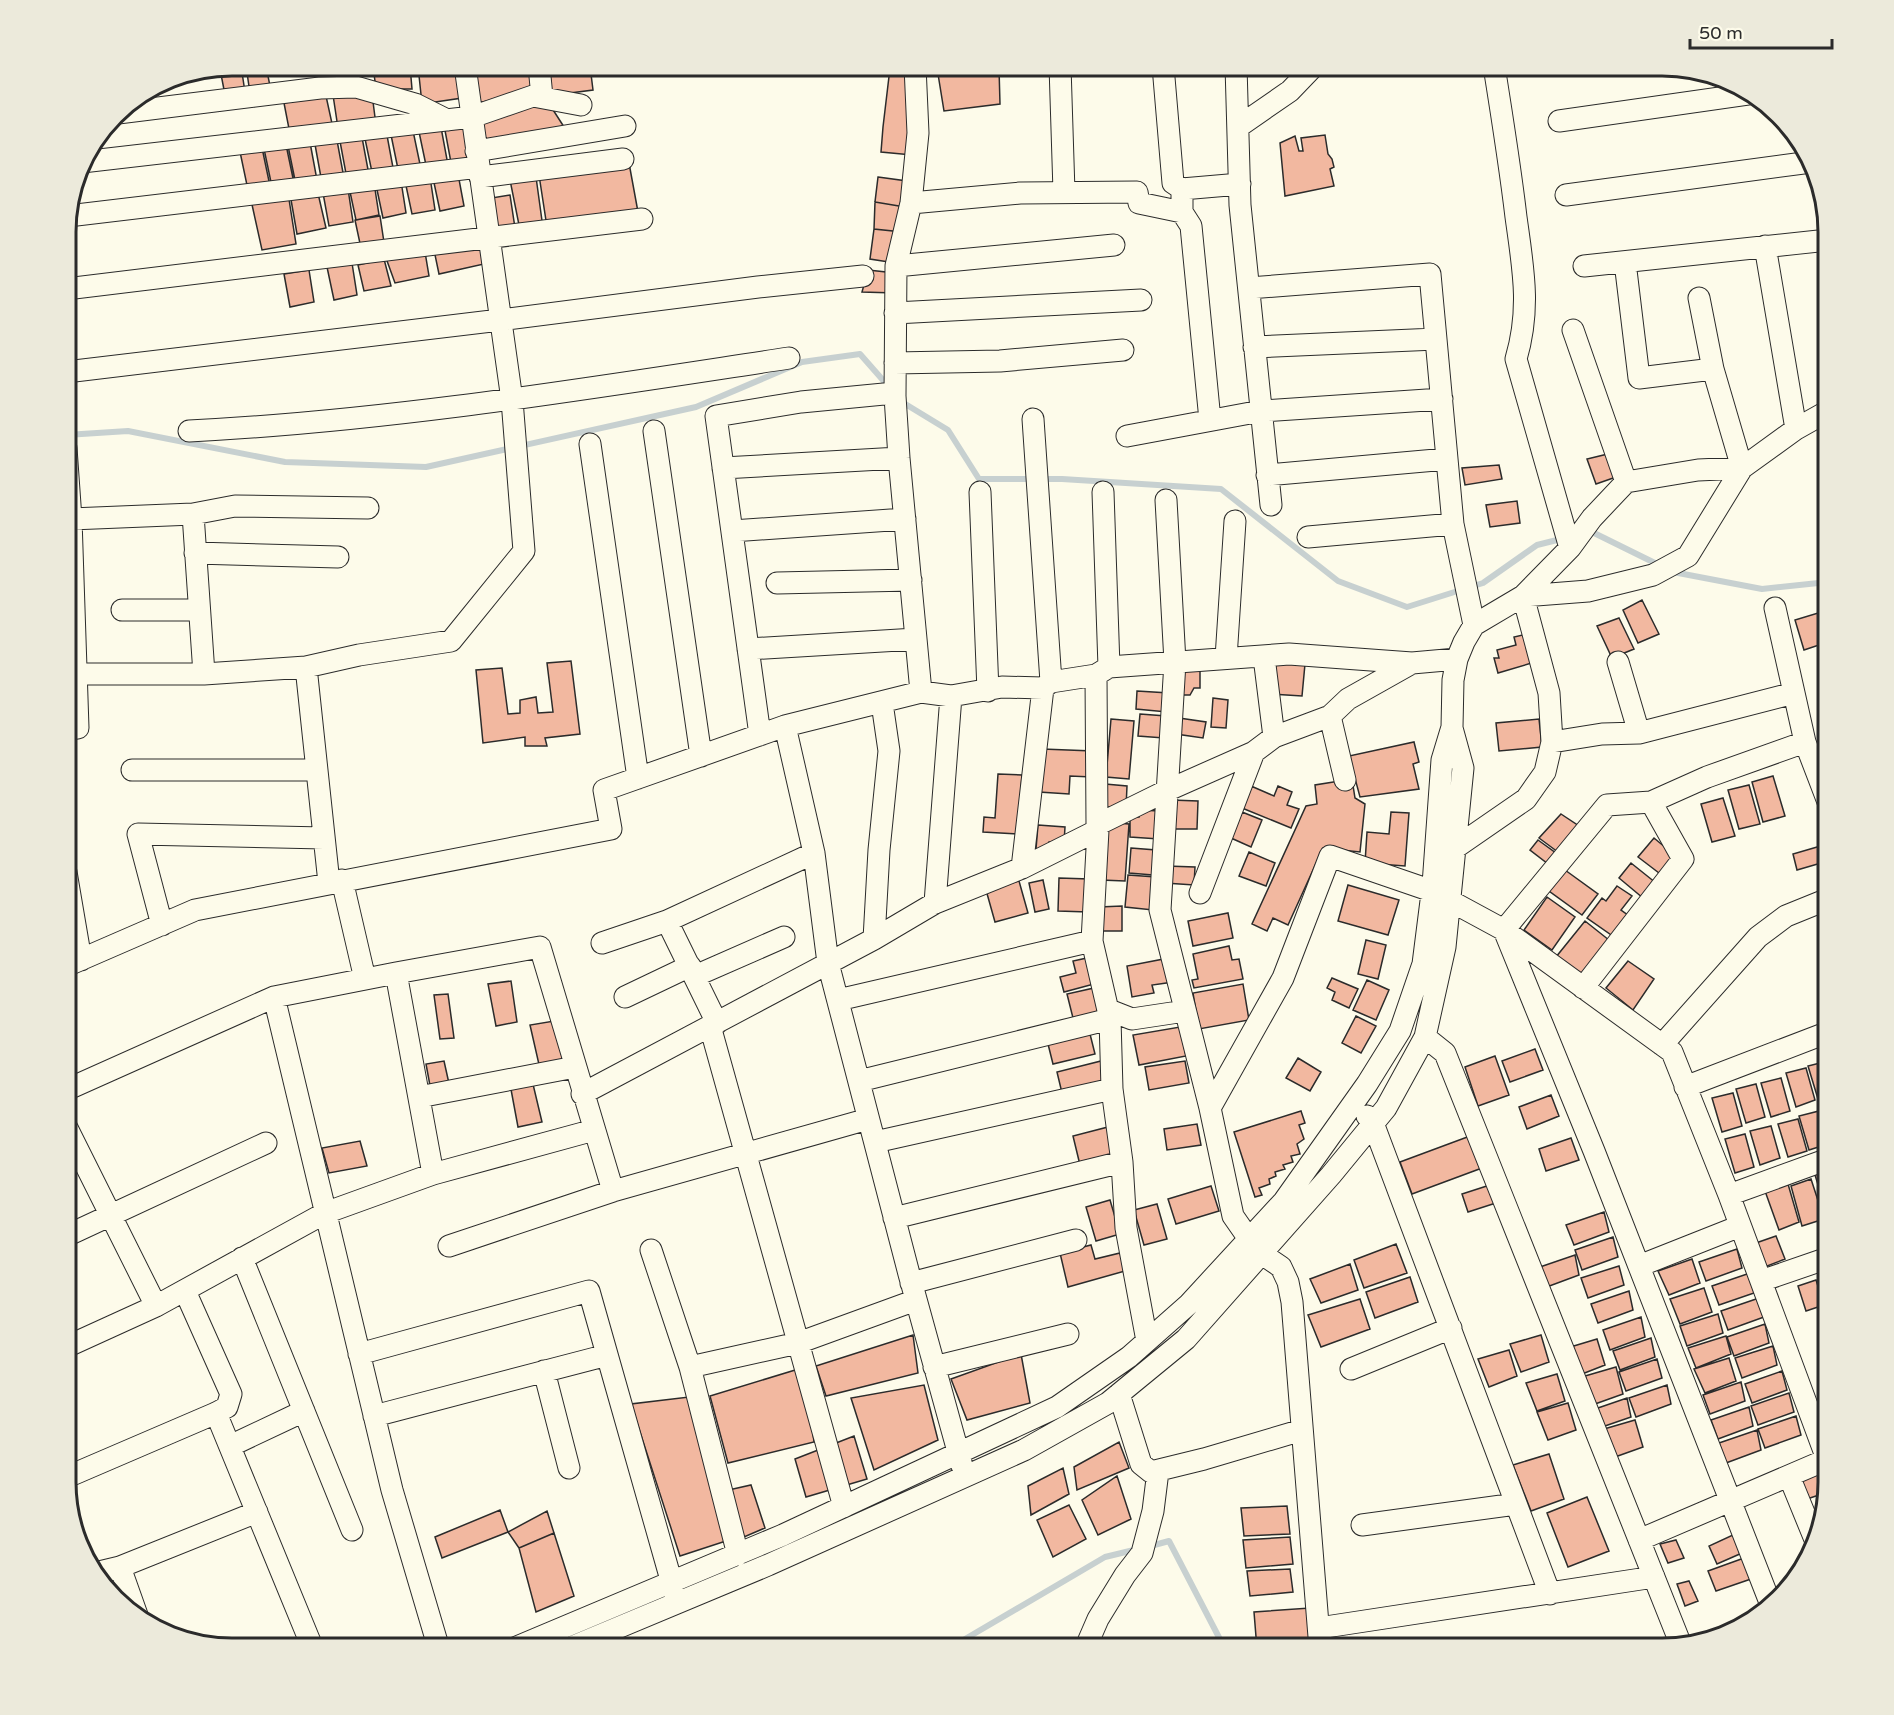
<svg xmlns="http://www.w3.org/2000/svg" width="1894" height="1715" viewBox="0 0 1894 1715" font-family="'Varela Round',sans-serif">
	<rect width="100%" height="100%" fill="#fdfbea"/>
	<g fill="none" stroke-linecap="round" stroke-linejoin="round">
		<path stroke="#c7d0d0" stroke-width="6" d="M902,402L948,430L979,479H1062L1221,489L1338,581L1407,607L1483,583L1537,545L1565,538
			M66,435L128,431L285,462L426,467L696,407L802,362L860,354L889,387
			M1586,532L1590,531L1661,566
			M1673,572L1762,589L1828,582
			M1147,1547L1169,1541L1225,1649
			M948,1649L1105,1557L1138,1549"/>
	</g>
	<path fill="#f2b8a0" stroke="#2b2b2b" stroke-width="1.5" d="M233,66H241L245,92L225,95L220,69Z
		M246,66H266L271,91L250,93Z
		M373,66H410L412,89H376Z
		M418,66H457L462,98L422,104Z
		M487,66H531L536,92L477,103L470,69Z
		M543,66H590L593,90L547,96Z
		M594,66H628L629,71L596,75Z
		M890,68L916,71L912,155L881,152L883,127Z
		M999,68L1000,104L944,111L938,74Z
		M372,94L376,125L338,128L333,95Z
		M326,96L333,128L290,134L284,103Z
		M548,102L566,130L480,147L475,120Z
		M466,121L474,164L452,168L444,125Z
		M440,122L448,165L427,170L418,127Z
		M412,126L421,169L399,174L390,130Z
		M386,130L394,173L373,177L364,134Z
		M361,132L369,175L347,179L339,136Z
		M336,135L344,178L322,183L314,139Z
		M1325,135L1328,154L1332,159L1334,167L1330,169L1334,186L1285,196L1280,143L1295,136L1299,151H1303L1301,138Z
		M309,137L317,180L296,185L287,141Z
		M285,140L294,183L272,187L263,144Z
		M261,143L270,186L248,190L239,147Z
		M629,163L638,212L547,227L539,175Z
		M458,174L464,206L440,211L433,178Z
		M430,177L435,210L412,214L405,181Z
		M536,177L543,228L520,230L510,180Z
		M878,177L907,181L905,207L875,202Z
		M401,181L406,213L383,218L376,185Z
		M374,183L379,215L356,220L349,187Z
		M317,189L326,228L297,234L290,194Z
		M348,189L353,222L329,226L323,193Z
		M288,193L296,244L262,250L251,200Z
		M510,195L515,228L492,232L485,199Z
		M875,202L905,207L902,232L874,229Z
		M380,216L385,249L362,253L355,220Z
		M874,229L902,232L895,263L870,259Z
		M480,244L484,264L439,274L434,250Z
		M425,252L429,276L395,283L386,258Z
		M384,259L391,286L364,291L358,265Z
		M352,263L357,295L334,300L327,267Z
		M309,270L314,302L290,307L284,274Z
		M868,270L895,273V293L862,292Z
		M1612,453L1619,476L1596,484L1587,459Z
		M1499,465L1502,479L1465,485L1462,468Z
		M1517,501L1520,523L1490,527L1486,505Z
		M1642,600L1659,634L1638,643L1623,610Z
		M1828,610V642L1804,650L1795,620Z
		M1619,618L1634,649L1612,658L1597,626Z
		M1527,634L1535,662L1498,673L1494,658H1499L1497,650L1516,645L1514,637Z
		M571,661L580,734L545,738L547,746H525V737L483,743L476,670L502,668L508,714L520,713V700L536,697L538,713L553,712L547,663Z
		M1274,661L1305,664L1302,696L1271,694Z
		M1178,669H1200V688H1194L1190,695H1178Z
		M1137,691L1169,693L1167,712L1136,709Z
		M1213,698L1228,700L1226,728L1211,727Z
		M1140,714L1166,716L1164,738L1138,736Z
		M1179,718L1206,722L1203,738L1176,734Z
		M1111,719L1134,721L1129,779L1106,777Z
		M1539,719L1542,747L1499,751L1496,723Z
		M1414,742L1419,762L1413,764L1419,789L1360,797L1349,756Z
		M1042,749L1093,751L1092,777L1070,776L1069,794L1039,792Z
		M998,774L1022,775L1018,834L983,832L984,817L995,818Z
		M1773,776L1785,816L1763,822L1752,782Z
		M1352,779L1355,798L1365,804L1360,852L1323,848L1288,925L1273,918L1267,931L1252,924L1306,806L1317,804L1315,785Z
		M1105,784L1127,786L1126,808L1103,807Z
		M1749,785L1760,824L1739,829L1728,790Z
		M1251,786L1274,796L1278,786L1292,792L1287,805L1299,809L1291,828L1242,808Z
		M1723,798L1735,836L1712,842L1701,804Z
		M1171,800L1198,801L1197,829H1170Z
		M1139,810L1160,811L1159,839L1130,837V817H1139Z
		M1242,812L1262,820L1251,847L1231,838Z
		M1391,812L1409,813L1405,866L1365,863L1367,832L1389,834Z
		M1561,814L1582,828L1562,855L1539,838Z
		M1105,822L1129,824L1125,881L1101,880Z
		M1038,825L1065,827L1064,843L1049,842L1048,850L1036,849Z
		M1654,838L1678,858L1663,876L1638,857Z
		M1538,840L1560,856L1552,867L1530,850Z
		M1824,845L1828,861L1797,870L1793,854Z
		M1131,848L1156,850L1153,875L1129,873Z
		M1249,852L1275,863L1266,886L1239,876Z
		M1631,863L1656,883L1643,898L1619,878Z
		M1166,866L1195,867L1194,885L1165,883Z
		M1565,870L1598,894L1582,915L1549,891Z
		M1128,875L1156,877L1153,910L1125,907Z
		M1059,878L1089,879L1088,912L1058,911Z
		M1043,880L1049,909L1035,912L1029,883Z
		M1019,881L1028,913L995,922L986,890Z
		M1348,885L1399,900L1388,935L1338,921Z
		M1617,886L1632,896L1621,910L1632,918L1617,939L1587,918L1602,898L1606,901Z
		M1547,897L1575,917L1552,950L1524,930Z
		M1122,906V931H1099V907Z
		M1228,913L1233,938L1193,946L1188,921Z
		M1585,921L1614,944L1584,980L1556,957Z
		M1366,940L1386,945L1378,979L1358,974Z
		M1229,946L1232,960L1239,959L1243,979L1194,988L1192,980L1198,979L1193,954Z
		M1087,958L1094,984L1064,992L1060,977L1076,973L1073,961Z
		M1169,958L1173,982L1152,985L1154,993L1132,997L1127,966Z
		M1628,961L1654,979L1633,1010L1606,988Z
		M1332,978L1358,989L1349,1008L1332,1000L1335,992L1327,988Z
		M1367,980L1389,990L1376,1020L1353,1010Z
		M511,981L517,1022L496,1026L488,984Z
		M1243,984L1249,1020L1199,1029L1193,993Z
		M1094,988L1100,1016L1074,1022L1067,994Z
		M448,994L454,1038L440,1039L434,995Z
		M1356,1016L1376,1026L1361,1053L1342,1043Z
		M554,1021L564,1065L540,1069L530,1025Z
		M1180,1027L1186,1056L1139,1065L1133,1035Z
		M1089,1030L1095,1054L1053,1064L1047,1040Z
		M1535,1049L1543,1070L1510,1082L1502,1061Z
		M1495,1056L1509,1095L1478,1106L1465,1067Z
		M1298,1058L1321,1072L1310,1091L1286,1078Z
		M444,1061L450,1088L431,1091L426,1064Z
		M1101,1061L1106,1082L1062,1093L1057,1072Z
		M1185,1061L1189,1083L1149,1090L1145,1067Z
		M1828,1061V1096L1818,1099L1808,1066Z
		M1806,1068L1815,1100L1796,1107L1786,1073Z
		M1781,1078L1790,1111L1771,1117L1761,1083Z
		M532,1080L542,1122L518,1127L510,1084Z
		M1756,1084L1765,1117L1746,1123L1736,1089Z
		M1733,1093L1742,1126L1722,1132L1712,1098Z
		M1551,1095L1559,1116L1527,1129L1519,1107Z
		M1301,1111L1305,1123L1299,1125L1304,1139L1297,1144L1300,1154L1291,1156L1293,1162L1283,1165L1285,1169L1275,1172L1276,1176L1269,1179L1270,1184L1259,1188L1262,1195L1255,1197L1234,1132Z
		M1819,1111L1828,1144L1809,1150L1799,1116Z
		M1798,1119L1807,1151L1788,1157L1778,1124Z
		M1197,1124L1201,1145L1167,1150L1164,1129Z
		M1771,1126L1780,1158L1760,1165L1750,1131Z
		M1108,1127L1115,1156L1080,1165L1073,1136Z
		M1745,1134L1754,1167L1735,1173L1725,1139Z
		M1470,1136L1482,1168L1412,1194L1400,1162Z
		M1571,1138L1579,1160L1546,1171L1539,1149Z
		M360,1141L367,1166L329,1173L322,1148Z
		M1828,1170V1214H1827L1815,1175Z
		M1811,1179L1824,1219L1802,1226L1791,1186Z
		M1493,1184L1499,1202L1468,1212L1462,1194Z
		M1788,1184L1799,1222L1779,1230L1765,1191Z
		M1211,1186L1219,1211L1176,1224L1168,1199Z
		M1110,1200L1120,1234L1096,1241L1086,1207Z
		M1157,1204L1167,1239L1144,1245L1134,1210Z
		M1604,1212L1609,1232L1574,1245L1566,1225Z
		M1776,1236L1785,1259L1762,1268L1753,1244Z
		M1613,1237L1618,1257L1582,1270L1575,1250Z
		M1396,1244L1407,1273L1364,1288L1354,1260Z
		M1091,1245L1095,1259L1120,1253L1125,1271L1068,1287L1060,1253Z
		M1737,1249L1742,1268L1706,1281L1699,1262Z
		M1575,1255L1579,1275L1544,1288L1537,1268Z
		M1692,1259L1700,1283L1669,1295L1658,1271Z
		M1350,1264L1358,1290L1321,1303L1310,1279Z
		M1619,1266L1624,1285L1588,1298L1581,1278Z
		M1750,1273L1754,1293L1719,1305L1712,1286Z
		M1410,1277L1418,1302L1375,1318L1366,1292Z
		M1816,1280L1824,1305L1806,1311L1798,1286Z
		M1704,1288L1712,1312L1680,1324L1670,1299Z
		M1629,1291L1633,1310L1598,1323L1591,1304Z
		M1759,1298L1764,1317L1728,1330L1721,1311Z
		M1360,1299L1370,1329L1321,1347L1308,1315Z
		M1718,1314L1723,1333L1687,1346L1680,1326Z
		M1641,1317L1645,1337L1610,1350L1603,1330Z
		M1765,1324L1769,1343L1734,1356L1727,1337Z
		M913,1335L918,1373L826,1396L816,1366Z
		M1541,1335L1549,1362L1521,1372L1510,1344Z
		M1726,1336L1731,1354L1696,1368L1688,1348Z
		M1651,1338L1655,1357L1620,1370L1613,1351Z
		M1597,1339L1605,1365L1577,1376L1567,1348Z
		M1773,1346L1777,1365L1742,1378L1735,1358Z
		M1509,1350L1517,1376L1489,1387L1478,1359Z
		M1021,1354L1030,1403L967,1420L951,1379Z
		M1729,1358L1736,1381L1705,1393L1694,1369Z
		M1657,1359L1662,1378L1626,1391L1619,1372Z
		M805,1367L814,1442L728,1463L710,1396Z
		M1616,1367L1623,1394L1595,1404L1585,1376Z
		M1782,1371L1787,1390L1752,1403L1745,1384Z
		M1557,1374L1565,1401L1537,1411L1526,1383Z
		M1741,1382L1745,1401L1710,1414L1703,1395Z
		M924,1385L938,1440L874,1470L851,1398Z
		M1667,1385L1671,1404L1636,1417L1629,1398Z
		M1789,1393L1794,1412L1758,1425L1751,1406Z
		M689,1397L729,1540L680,1556L631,1404Z
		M1627,1398L1631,1417L1602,1427L1595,1409Z
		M1568,1403L1576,1430L1548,1440L1537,1412Z
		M1749,1407L1753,1426L1718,1439L1711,1420Z
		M1796,1416L1801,1435L1765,1448L1758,1429Z
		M1635,1420L1643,1447L1615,1457L1604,1429Z
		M1757,1430L1761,1450L1726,1463L1719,1443Z
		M854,1436L867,1479L806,1497L795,1459Z
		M1119,1442L1129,1468L1077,1490L1074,1467Z
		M1549,1454L1564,1499L1531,1511L1513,1465Z
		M1063,1468L1069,1494L1031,1515L1028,1486Z
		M1827,1471L1828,1492L1807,1499L1800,1480Z
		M1117,1476L1131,1519L1098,1535L1082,1500Z
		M751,1485L765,1528L737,1540L724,1491Z
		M1587,1497L1609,1551L1568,1567L1547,1513Z
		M1069,1505L1086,1539L1053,1557L1037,1520Z
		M1287,1506L1290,1534L1244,1536L1241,1508Z
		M500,1510L508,1532L442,1558L435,1537Z
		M547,1511L554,1533L519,1548L508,1532Z
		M554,1533L574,1596L536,1612L519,1548Z
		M1735,1534L1742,1553L1717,1564L1709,1546Z
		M1290,1537L1293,1564L1246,1568L1243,1540Z
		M1676,1540L1684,1558L1668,1563L1660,1544Z
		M1744,1558L1751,1579L1716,1591L1708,1571Z
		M1290,1569L1293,1592L1250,1596L1247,1571Z
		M1689,1581L1698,1601L1685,1606L1677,1584Z
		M1310,1608L1314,1649H1257L1254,1612Z"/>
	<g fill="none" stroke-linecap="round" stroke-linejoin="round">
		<g stroke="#2b2b2b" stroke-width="23">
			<path id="minor" d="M539,66L542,97
				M915,66L918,133L911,203L896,266L895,396L899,458L921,692
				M1056,66H1060L1064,192
				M1163,66L1173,183L1182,189
				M1236,66L1240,205L1271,505
				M1494,66C1502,116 1510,166 1516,217C1523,268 1531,308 1516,359L1570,548
				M118,113L320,88L356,87L415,104L447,120
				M1559,121L1748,94
				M1238,127L1290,91L1314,66
				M476,151L625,126
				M82,162L472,117L533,96L581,105
				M480,177L623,159
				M1566,195L1811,162
				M911,203L1020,193L1137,192L1139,203L1182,212V189L1240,184
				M1182,212L1191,226L1210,420
				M68,216L479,167
				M1765,246L1796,429
				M1625,262L1639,378L1713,369
				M896,266L1114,245
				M1584,266L1828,240
				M1249,288L1430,274L1453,524L1474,625
				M66,289L642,219
				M895,313L1141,300
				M1573,330L1626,482
				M1254,347L1436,339
				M895,363L1000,361L1123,350
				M66,372L500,320L758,287L863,276
				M1033,419L1051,682
				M189,431C391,421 590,388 789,358
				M654,431L701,756
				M1127,436L1261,411L1442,399
				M590,444L638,778
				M723,468L899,458
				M1267,475L1447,459
				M980,492L988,691
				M1103,492L1109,667
				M1166,500L1175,662L1160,910L1210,1108L1233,1216L1249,1239L1262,1254L1281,1267L1288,1282L1292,1302L1320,1649
				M193,514L204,674
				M71,519L193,514L235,506L368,508
				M732,531L905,519
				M1308,537L1453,524
				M195,553L338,557
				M777,583L911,580
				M1775,608L1805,742L1828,802
				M122,610H199
				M748,649L916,639
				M1264,657L1274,737
				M1226,658L1235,521
				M306,667L329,883
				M76,674H204L306,667L359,655L451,641L524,551L512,400L465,66
				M1096,675L1097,825
				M1330,716L1345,780
				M785,726L814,853L828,963L909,1274L962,1466
				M66,730L78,728L71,519L66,448
				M1639,733L1794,693
				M760,735L716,416L801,402L884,394L895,396
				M1552,742L1602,734L1639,733L1618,662
				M132,770H316
				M1455,848L1526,799L1545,772L1552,742L1549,693L1523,596L1588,591L1653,575L1688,556L1742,468L1713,369L1699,298
				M1022,868L1043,688
				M66,872L81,960
				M342,880L365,979
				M1200,893L1254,752
				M935,903L951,696
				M162,925L138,834L324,838
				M874,939L879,850L889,751L882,703
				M1092,941L1110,1019L1112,1089
				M602,943L667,921
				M66,966L195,910L611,829L604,790L785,726L921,692L951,696L1002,687L1043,688L1051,682L1096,675L1109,667L1289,654L1412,663
				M396,973L433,1174
				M695,976L784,937
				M1583,988L1683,859L1651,802
				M274,997L392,1490L439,1649
				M625,997L690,966
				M838,1000L1092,941L1098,830
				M717,1023L667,921L814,853
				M710,1026L844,1507
				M1425,1037L1445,1053L1681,1645
				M1662,1045L1758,937L1786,916L1828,899
				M859,1081L1110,1019L1109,1010L1132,1019L1185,1011
				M1685,1087L1826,1033
				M66,1090L274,997L396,973L540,947L613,1191
				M582,1094L874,939L935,903L1022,868L1098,830L1097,825L1166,791L1254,752L1274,737L1330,716L1348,699L1412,663L1457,659
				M419,1097L575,1067
				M1210,1108L1283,978L1330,856L1432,891L1504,930L1672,1052L1729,1195L1827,1459
				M1367,1116L1373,1123L1550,1594
				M66,1126L156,1306
				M875,1142L1112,1089L1122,1162L1126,1228L1147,1341
				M1729,1195L1828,1159
				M894,1218L1122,1162
				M66,1236L266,1143
				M449,1246L613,1191L868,1119
				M651,1250L690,1367L738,1555
				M242,1258L352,1530
				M1639,1266L1740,1226
				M1761,1281L1828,1258
				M911,1283L1076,1240
				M66,1347L156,1306L325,1213L433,1174L594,1130
				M359,1354L589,1291L675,1594
				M690,1367L798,1343L916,1300
				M934,1367L1068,1334
				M1351,1369L1451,1328
				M544,1371L569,1468
				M1119,1394L1141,1464L1151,1472L1204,1459L1302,1430
				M216,1413L313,1649
				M374,1416L607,1355
				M230,1446L304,1411
				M1789,1476L1816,1542
				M67,1477L216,1413L227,1407L231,1394L185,1291
				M1362,1525L1516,1504
				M1639,1540L1828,1459
				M95,1573L120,1567
				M1771,1605L1594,1151L1504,930L1607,805L1651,802L1707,777L1805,742
				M137,1615L120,1567L257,1512
				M1319,1628L1654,1577
				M512,1649L783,1535L1057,1407L1129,1357L1189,1304L1284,1201L1367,1084L1400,1031L1423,964L1433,885L1442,760L1452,727L1453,680L1457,659L1464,642L1474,625L1523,596L1570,548L1592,518L1626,482L1698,470L1742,468L1796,429L1828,411
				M567,1649L768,1565L1024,1450L1108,1403L1186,1339L1331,1175L1386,1108L1425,1037L1445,947L1463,768L1452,728
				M1085,1649L1098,1619L1125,1575L1142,1553L1153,1511L1158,1471"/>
		</g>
		<use href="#minor" stroke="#fdfbea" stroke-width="21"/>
	</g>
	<path d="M0 0H1894V1715H0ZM232 76H1662A156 156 0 0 1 1818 232V1482A156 156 0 0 1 1662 1638H232A156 156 0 0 1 76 1482V232A156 156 0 0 1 232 76Z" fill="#eceadb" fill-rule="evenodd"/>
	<path fill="none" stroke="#2b2b2b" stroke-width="3" d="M232 76H1662A156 156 0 0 1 1818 232V1482A156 156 0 0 1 1662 1638H232A156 156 0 0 1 76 1482V232A156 156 0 0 1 232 76Z"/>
	<path d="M1690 39v9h142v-9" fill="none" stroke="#2b2b2b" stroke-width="3"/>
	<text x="1699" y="39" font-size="18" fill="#2b2b2b" stroke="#fdfbea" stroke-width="4.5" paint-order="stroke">50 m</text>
</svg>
